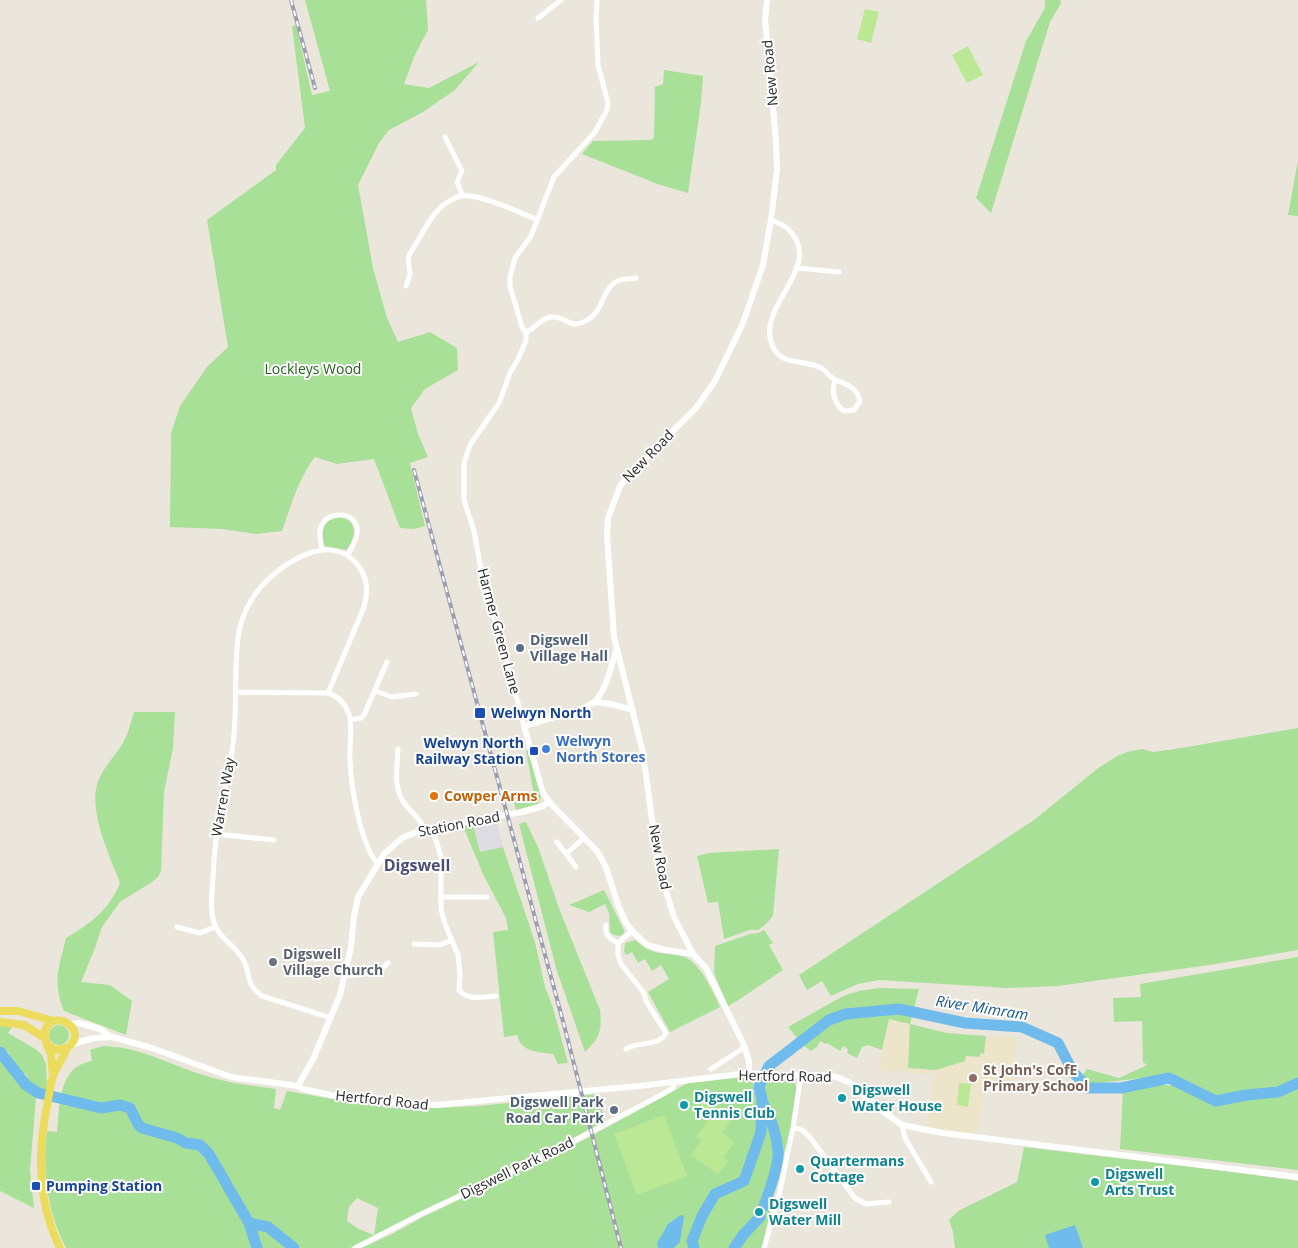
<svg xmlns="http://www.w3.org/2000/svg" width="1298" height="1248" viewBox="0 0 1298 1248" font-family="'Open Sans',sans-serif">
	<rect width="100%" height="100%" fill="#ebe6db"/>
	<path fill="#dedbe3" d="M497,822L503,847L480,852L473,825Z"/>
	<path fill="#ece5ca" d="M889,1019L947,1033L1018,1038L1012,1084L986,1081L977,1134L926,1127L933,1075L878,1070Z"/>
	<path fill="#a8e098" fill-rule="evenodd" d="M305,0H426L428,30L414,57L404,84L429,88L479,62L455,90L423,112L389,130L379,143L358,185L373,268L387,318L398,342L430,332L457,348L458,370L425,389L411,408L418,434L428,457L410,463L425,526L414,529L400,528L374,459L337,464L315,457C298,479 291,506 282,531L256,534L222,529L170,527L171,433L180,406L207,367L228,347L207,220L276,170V165L305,128L292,26L296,25L312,95L330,91Z
		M1045,0H1060L1061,3L1050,22L991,213L976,198L1026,41L1045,8Z
		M664,70L703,76L701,103L688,193L660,185L582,154L593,141L650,140L654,138L655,87L663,84Z
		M1298,160V216L1288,215Z
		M337,516L347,518C358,528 355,540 346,550L324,546C321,530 322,523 337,516Z
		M134,712H175L173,748L164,792L161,871L158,877L152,882L120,902L102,927L95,948L81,982L110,985L132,1001L126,1035L64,1011C52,981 59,968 66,938C91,923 109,910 120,883C110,856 86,808 99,779C105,765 117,754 124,741C129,732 131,721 134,712Z
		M1298,728V950L1209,965L1058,986L1007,988L879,980L858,984L831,996L822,981L807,990L799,975L1034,820L1097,769L1117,756L1127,752L1142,749L1153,752L1175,749Z
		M528,750L541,797L538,804L516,810L514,802L534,795L526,751Z
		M526,822L538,847L560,911L600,1010C602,1031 600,1037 585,1052L556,968L519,824Z
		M473,825L480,852L503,847L535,942L545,987L553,1008L568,1063L558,1064L553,1054C538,1052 521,1052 517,1035L504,1037L493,932L508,930L506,918L483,874L463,826Z
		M779,849L773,916L765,925L758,930H749L724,939L718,902L708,903L697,856L709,853Z
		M604,890L624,930V933L620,936L614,935L610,932L609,913L605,904L589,912L569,905Z
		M764,930L773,943L769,945L783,970L740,999L728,1006L714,973L715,946L750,934L758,933Z
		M635,940C641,945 648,950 655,952C667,955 680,953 690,960C704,971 713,992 720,1007L670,1032L648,992L669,979L661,965L652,971L645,959L638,963L632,952L626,955L624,952L625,943Z
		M1298,957V1081L1295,1080L1277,1091L1238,1094L1217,1100L1170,1075L1089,1084L1082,1076L1087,1069L1119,1078L1147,1065L1143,1062L1142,1021L1114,1022L1113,998L1141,997L1140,984Z
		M879,988L919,989L910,1024L947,1033L986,1036L984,1053L980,1054V1057L966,1056L965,1061L936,1070L908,1068L910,1024L889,1019L882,1050L868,1045L862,1047L857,1058L847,1053L848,1049L843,1046L840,1051L827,1043L826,1044L820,1041L817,1047L811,1051L802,1044L788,1027L843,996L859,991Z
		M49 1035a10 10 0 1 1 20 0a10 10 0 1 1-20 0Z
		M0,1026H13L8,1033L37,1050L42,1055L46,1064L47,1086L45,1093C30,1090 32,1086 26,1074L17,1071L9,1053L0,1046Z
		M103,1046C144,1047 170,1066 207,1076C229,1083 253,1086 276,1089L274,1108L280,1110L287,1091L349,1102L396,1108H437L478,1106L597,1094L605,1121L554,1148L432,1206L350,1248H66C47,1211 42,1172 47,1131L57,1132C60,1105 58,1066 92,1061L90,1050ZM357,1198L378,1208L374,1235L359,1229L347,1221L349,1207Z
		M0,1056L20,1085L36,1098L30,1170L34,1208L0,1191Z
		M753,1076L754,1093L755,1077L794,1080L797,1090L791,1128L776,1183L762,1248H362L394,1233L423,1217L580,1142L688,1083Z
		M1298,1083V1170L1120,1149L1123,1090L1144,1086L1163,1085L1177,1086L1215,1105L1280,1094Z
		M1024,1147L1225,1171L1298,1181V1248H955L953,1232L949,1220L958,1211L1017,1182Z"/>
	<path fill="#bae894" d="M865,9L879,12L871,43L857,39Z
		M968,46L983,75L967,83L952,55Z
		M959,1083L971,1084L968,1107L957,1105Z
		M704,1100L732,1119L722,1133L735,1142L724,1157L728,1161L718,1174L691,1155L701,1141L696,1137L707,1122L695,1113Z
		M664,1115L687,1176L637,1195L614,1134Z"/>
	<path fill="#6fbbeb" d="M681,1215L684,1216L680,1242L674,1248H658L657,1243L668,1224Z
		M1075,1225L1083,1248H1049L1045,1235Z"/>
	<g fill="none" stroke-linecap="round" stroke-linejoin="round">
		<path stroke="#6fbbeb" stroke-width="11" d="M0,1052L26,1085L38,1093L101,1108L120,1105L130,1108L138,1124L142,1128L177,1138L186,1143L200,1145L209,1154L249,1223L268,1227L294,1248
			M763,1103C771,1118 777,1135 778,1152C779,1163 768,1195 764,1206
			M249,1223L257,1248
			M694,1248L692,1241L702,1216L715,1194L744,1181L761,1132L762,1099L759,1087L769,1066L829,1020L846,1014L899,1009L965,1023L1022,1027L1058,1043L1073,1072L1088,1088H1121L1169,1078L1216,1101L1246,1095L1278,1092L1298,1083
			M734,1248L743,1235L760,1217"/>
		<path stroke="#fff" stroke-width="5" d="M538,18L561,0
			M445,137L462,171L457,182L463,196
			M771,220C776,222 784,225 788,229C824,263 764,301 770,337C775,368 801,358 821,368C827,371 830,378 836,380C847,385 857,387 860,401L854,410L844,411C834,404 831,391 835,380
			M797,268L839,272
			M406,286L410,274L408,260L410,253C421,238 430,214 446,203C450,201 456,197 460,196C476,192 521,213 538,220
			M526,333C534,328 543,317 552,317C566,315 569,332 589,319C604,310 602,286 620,280C625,279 631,279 636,278
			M322,550C321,543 319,536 320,530C324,508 360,511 357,533C356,541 351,548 348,555
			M376,691L392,697L416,694
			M236,692L328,693C338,696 345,703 349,714C353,728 349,745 350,760C351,786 360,843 377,863
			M328,693L364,607C368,593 368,580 360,568C332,527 277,565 256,593C248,604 242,617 239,631C233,668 238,706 233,744C230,767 224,791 220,814C216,835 214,856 213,878C212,892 210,906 213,919C217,938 236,945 244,961C251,976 246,985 262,996L331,1018
			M350,720L361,718L364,715L387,662
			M524,726L501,638L485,591L474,531L464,500V463L470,445L499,403L510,373L518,359L526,341V333L522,327L510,286V277L515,258L531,236L554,177L595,132L607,110L608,103L598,65L596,18L597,0
			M398,749C397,767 393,790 405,804C412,814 419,816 424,829
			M432,827L441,857V909L445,924L458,955L460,974L459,990C467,1001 484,997 496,996
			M216,834L274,840
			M557,842L576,867
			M567,853L584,838
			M441,897H487
			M606,925C604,935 610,939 618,943V955L621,964L644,993L646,1001L666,1033C659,1047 638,1041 626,1049
			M177,927L200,933L215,927
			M618,943L632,931
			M414,944L440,945L452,940
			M345,976C358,975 380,974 388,963
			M711,1069L745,1047
			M902,1125L905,1138L931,1182
			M793,1127L802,1130L809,1136L855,1198L866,1204L889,1202
			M355,1248L419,1215L555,1151L661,1095L673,1088L675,1082
			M764,1248L779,1196L793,1127L800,1081"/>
		<path stroke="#fff" stroke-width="6" d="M595,702C607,687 610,670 616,651
			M633,710L611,704L595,702L582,709L524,726L543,793L552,805L597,851L606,867L618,905L625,921L632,931L647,945L665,950L693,954L706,968L743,1043L749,1061V1073
			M693,954L674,917L660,871L656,849L643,753L614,637L607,535L608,518L620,486L633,470L696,408L715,381L743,323L763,265L771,220L777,169L776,141L765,20L767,0
			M69,1024L79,1023L100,1029L112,1037L152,1048L231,1077L298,1086L303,1089L354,1100L436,1105L639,1086L749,1073L776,1075H822L837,1077L850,1083L877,1107L902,1125L943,1133L1298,1177
			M72,1044L94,1038L111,1037
			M298,1086L314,1057L340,995L351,947L354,916L358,897L384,854L402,838L424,829L522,812L543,806L549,802"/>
		<path stroke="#ecdc5e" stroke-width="8" d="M0,1011H18L54,1021
			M0,1022L24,1025L45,1038
			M48,1045L55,1050L67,1048C92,1029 50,1006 45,1032C43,1040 49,1048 51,1055C52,1062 52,1069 53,1075
			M60,1248C38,1203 37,1154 47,1106C49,1096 50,1085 53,1076C57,1066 63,1058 67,1048"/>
		<g stroke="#9e9eb3" stroke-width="4">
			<path id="rail" d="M291,0L315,88
				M414,470L564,1025L621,1248"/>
		</g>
		<use href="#rail" stroke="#fff" stroke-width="2" stroke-dasharray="5.5" stroke-linecap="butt"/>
	</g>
	<g fill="#5c6f8a" stroke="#fff" stroke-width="2">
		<circle cx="520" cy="648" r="5"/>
		<circle cx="614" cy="1110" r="5"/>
	</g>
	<g fill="#1a4fb4" stroke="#fff" stroke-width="2">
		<rect x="474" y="707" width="12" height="12" rx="2.5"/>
		<rect x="529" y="746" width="10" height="10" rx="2.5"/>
		<rect x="31" y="1181" width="10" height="10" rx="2.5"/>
	</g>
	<circle fill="#3f7fe0" stroke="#fff" stroke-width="2" cx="546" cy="749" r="5"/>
	<circle fill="#e8710a" stroke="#fff" stroke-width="2" cx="434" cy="796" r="5"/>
	<circle fill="#6b7280" stroke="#fff" stroke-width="2" cx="273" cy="962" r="5"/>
	<circle fill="#8d6e63" stroke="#fff" stroke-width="2" cx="973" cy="1078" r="5"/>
	<g fill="#0f9aa8" stroke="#fff" stroke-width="2">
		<circle cx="842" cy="1098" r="5"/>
		<circle cx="684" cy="1105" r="5"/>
		<circle cx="800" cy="1169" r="5"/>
		<circle cx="1095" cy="1182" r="5"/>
		<circle cx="759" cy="1212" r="5"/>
	</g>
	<g text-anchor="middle" stroke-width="4" stroke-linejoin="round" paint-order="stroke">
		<g font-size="14" fill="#292929" stroke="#fff">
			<text transform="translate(770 73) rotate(-95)" y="5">New Road</text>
			<text transform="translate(648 456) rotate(-46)" y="5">New Road</text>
			<text transform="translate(499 631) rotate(75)" y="5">Harmer Green Lane</text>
			<text transform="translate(223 797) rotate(-80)" y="5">Warren Way</text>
			<text transform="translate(459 824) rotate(-11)" y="5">Station Road</text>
			<text transform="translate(660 857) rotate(79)" y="5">New Road</text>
			<text transform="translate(785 1076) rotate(1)" y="5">Hertford Road</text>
			<text transform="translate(382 1100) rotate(6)" y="5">Hertford Road</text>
			<text transform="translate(517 1168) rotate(-26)" y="5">Digswell Park Road</text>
		</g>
		<g font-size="14" fill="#22631b" stroke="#fff">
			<text x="313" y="374">Lockleys Wood</text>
		</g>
		<g font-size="14" font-weight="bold" fill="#4e5e75" stroke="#fff" text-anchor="start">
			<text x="530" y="645">Digswell<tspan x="530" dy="16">Village Hall</tspan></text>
			<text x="604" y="1107" text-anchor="end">Digswell Park<tspan x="604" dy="16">Road Car Park</tspan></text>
		</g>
		<g font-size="14" font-weight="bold" fill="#164399" stroke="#fff" text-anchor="start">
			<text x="491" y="718">Welwyn North</text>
			<text x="524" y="748" text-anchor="end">Welwyn North<tspan x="524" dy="16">Railway Station</tspan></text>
			<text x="46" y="1191">Pumping Station</text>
		</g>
		<g font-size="14" font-weight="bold" fill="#366cbe" stroke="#fff" text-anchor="start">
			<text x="556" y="746">Welwyn<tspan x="556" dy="16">North Stores</tspan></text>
		</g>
		<g font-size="14" font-weight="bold" fill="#c56008" stroke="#fff" text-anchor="start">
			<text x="444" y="801">Cowper Arms</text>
		</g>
		<g font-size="14" font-weight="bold" fill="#5b616d" stroke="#fff" text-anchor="start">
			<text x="283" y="959">Digswell<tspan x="283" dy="16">Village Church</tspan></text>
		</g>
		<g font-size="14" font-weight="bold" fill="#785e54" stroke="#fff" text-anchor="start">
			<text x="983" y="1075">St John's CofE<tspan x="983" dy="16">Primary School</tspan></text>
		</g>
		<g font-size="14" font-weight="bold" fill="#0d838f" stroke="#fff" text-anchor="start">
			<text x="852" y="1095">Digswell<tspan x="852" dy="16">Water House</tspan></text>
			<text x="694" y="1102">Digswell<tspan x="694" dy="16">Tennis Club</tspan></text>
			<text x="810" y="1166">Quartermans<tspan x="810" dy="16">Cottage</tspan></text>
			<text x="1105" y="1179">Digswell<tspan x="1105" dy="16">Arts Trust</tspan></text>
			<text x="769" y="1209">Digswell<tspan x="769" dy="16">Water Mill</tspan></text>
		</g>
		<g font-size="15" font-style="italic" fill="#115795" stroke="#fff">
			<text transform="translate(982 1008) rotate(9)" y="5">River Mimram</text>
		</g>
		<g font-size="16" font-weight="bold" fill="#4a4d78" stroke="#fff">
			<text x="417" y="871">Digswell</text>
		</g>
	</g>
</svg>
